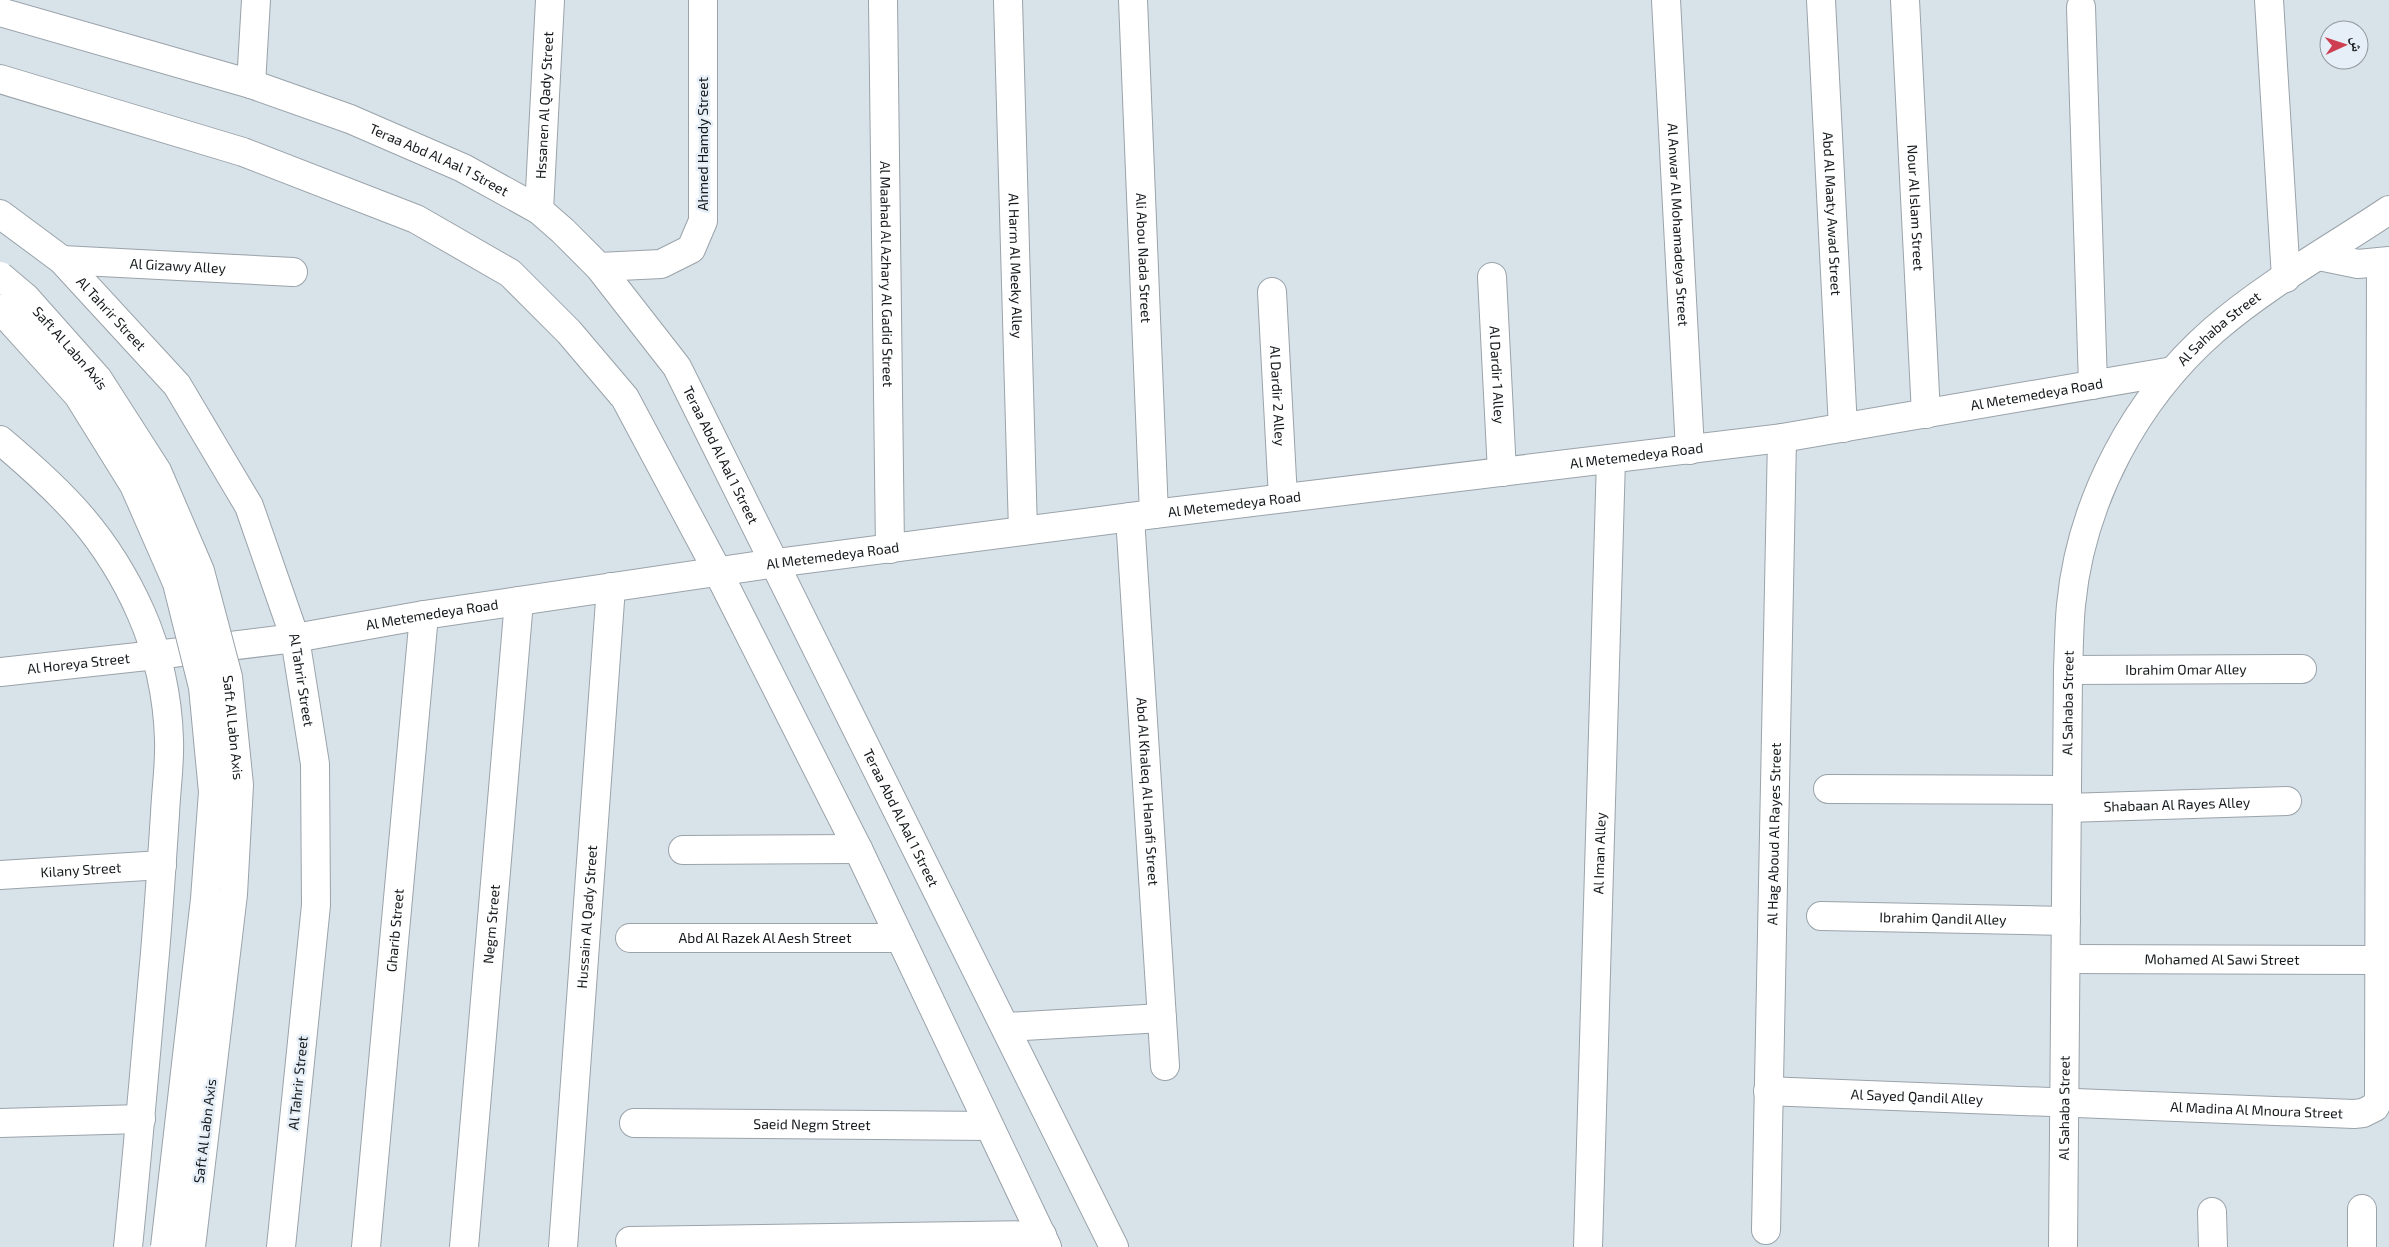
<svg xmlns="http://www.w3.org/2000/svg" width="2389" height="1247" viewBox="0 0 2389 1247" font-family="'Exo 2','Noto Naskh Arabic',sans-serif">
	<rect width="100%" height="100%" fill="#d8e2e9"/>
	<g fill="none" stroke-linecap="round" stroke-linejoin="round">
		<g stroke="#9aa3aa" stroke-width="30">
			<g id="street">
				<path id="s1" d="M883,0L890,549"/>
				<path id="s2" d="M1008,0L1023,531"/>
				<path id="s3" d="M1133,0L1154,514"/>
				<path id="s4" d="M1666,0L1690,450"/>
				<path id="s5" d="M1821,0L1843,428"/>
				<path id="s6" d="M1905,0L1926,414"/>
				<path d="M2269,0L2286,278"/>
				<path d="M2081,7L2093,385"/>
				<path d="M251,84L256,0"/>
				<path id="s7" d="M539,210L550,0"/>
				<path d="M2319,256L2358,264L2389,261"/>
				<path id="s8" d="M62,260L293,272"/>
				<path d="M599,267L661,264L691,249L703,221V0"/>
				<path id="s9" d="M1492,277L1502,472"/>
				<path id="s10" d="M1272,292L1283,498"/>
				<path id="s11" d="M1130,517L1165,1066"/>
				<path id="s12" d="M295,638L424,615L776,563L1154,514L1782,438L2173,371"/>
				<path id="s13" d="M2068,670L2302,669"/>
				<path id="s14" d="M0,672L156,655"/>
				<path d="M1828,789L2067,790"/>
				<path id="s15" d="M2067,808L2287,801"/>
				<path d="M683,850L858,849"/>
				<path id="s16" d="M0,875L162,865"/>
				<path id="s17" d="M1821,916L2066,921"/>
				<path id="s18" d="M630,938H900"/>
				<path id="s19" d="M2066,959L2379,960"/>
				<path d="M1006,1027L1162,1018"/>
				<path id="s20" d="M1768,1091L2354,1114L2363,1113L2375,1107L2379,1098L2381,263"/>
				<path d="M0,1123L141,1119"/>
				<path id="s21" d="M634,1123L989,1126"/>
				<path d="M2362,1209V1247"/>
				<path d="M2212,1212L2213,1247"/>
				<path id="s22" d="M1766,1230L1782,438"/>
				<path d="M630,1241L1042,1235"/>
				<path id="s23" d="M366,1247L424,615"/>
				<path id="s24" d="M464,1247L519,601"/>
				<path id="s25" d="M563,1247L611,587"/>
				<path id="s26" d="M1588,1247L1611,459"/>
			</g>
		</g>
		<g stroke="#9aa3aa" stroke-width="30">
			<g id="secondary">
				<path id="s27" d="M0,12L251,84L350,119L463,168L539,210L563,231L599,267L677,367L1114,1247"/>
				<path d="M0,79L243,152L416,219L510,273L569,332L625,398L718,572L858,849L1047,1247"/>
				<path id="s28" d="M0,214L62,260L177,385L249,506L295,638L315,764L316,905L281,1247"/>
				<path d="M0,440C63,493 107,536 141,613C158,651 168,698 169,740C170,764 166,789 165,814C162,860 159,906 155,953C146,1051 138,1149 128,1247"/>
				<path d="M156,655L295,638"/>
				<path id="s29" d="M2063,1247L2068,670C2069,648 2069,626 2071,605C2081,501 2135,399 2214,330C2267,284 2331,249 2389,210"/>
			</g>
		</g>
		<use href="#street" stroke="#fff" stroke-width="28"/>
		<use href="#secondary" stroke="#fff" stroke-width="28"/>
		<g stroke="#9aa3aa" stroke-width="30" stroke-linecap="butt">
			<g id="primary-bridge">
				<path id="s30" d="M0,276L26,298L98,379L157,471L200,571L228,677L239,785L233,894L191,1247"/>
				<path d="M0,309L78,395L134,485L177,583L203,687L213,792L205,899L165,1247"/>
			</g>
		</g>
		<use href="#primary-bridge" stroke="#fff" stroke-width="28"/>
	</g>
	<g text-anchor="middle" stroke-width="5" stroke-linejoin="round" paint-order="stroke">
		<g font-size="14" fill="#15191b" stroke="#e6eff7">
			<text dy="5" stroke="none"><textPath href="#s7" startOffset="105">Hssanen Al Qady Street</textPath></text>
			<text transform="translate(703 144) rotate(-90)" y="5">Ahmed Hamdy Street</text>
			<text dy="5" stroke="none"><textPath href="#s27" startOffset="464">Teraa Abd Al Aal 1 Street</textPath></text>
			<text dy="5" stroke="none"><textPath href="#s6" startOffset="208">Nour Al Islam Street</textPath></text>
			<text dy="5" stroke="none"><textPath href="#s5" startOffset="214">Abd Al Maaty Awad Street</textPath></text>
			<text dy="5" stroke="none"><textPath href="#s4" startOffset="225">Al Anwar Al Mohamadeya Street</textPath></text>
			<text dy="5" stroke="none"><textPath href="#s3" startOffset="258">Ali Abou Nada Street</textPath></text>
			<text dy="5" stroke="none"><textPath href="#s8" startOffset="116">Al Gizawy Alley</textPath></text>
			<text dy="5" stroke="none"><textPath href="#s2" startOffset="266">Al Harm Al Meeky Alley</textPath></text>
			<text dy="5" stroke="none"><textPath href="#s1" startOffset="274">Al Maahad Al Azhary Al Gadid Street</textPath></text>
			<text dy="5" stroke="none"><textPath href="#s28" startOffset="150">Al Tahrir Street</textPath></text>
			<text dy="5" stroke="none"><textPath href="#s29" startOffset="964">Al Sahaba Street</textPath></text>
			<text dy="5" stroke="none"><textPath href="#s30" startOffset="101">Saft Al Labn Axis</textPath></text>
			<text dy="5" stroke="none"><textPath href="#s9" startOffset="98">Al Dardir 1 Alley</textPath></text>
			<text dy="5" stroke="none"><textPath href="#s10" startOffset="104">Al Dardir 2 Alley</textPath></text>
			<text dy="5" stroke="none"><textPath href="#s12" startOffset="1759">Al Metemedeya Road</textPath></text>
			<text dy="5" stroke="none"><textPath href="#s27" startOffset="884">Teraa Abd Al Aal 1 Street</textPath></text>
			<text dy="5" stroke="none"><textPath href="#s12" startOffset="1354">Al Metemedeya Road</textPath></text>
			<text dy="5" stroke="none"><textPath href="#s12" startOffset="949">Al Metemedeya Road</textPath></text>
			<text dy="5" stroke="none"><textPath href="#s12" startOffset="544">Al Metemedeya Road</textPath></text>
			<text dy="5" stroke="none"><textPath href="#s12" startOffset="139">Al Metemedeya Road</textPath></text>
			<text dy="5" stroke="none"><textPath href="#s14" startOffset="79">Al Horeya Street</textPath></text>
			<text dy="5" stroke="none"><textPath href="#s13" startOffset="118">Ibrahim Omar Alley</textPath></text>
			<text dy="5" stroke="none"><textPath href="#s28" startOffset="570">Al Tahrir Street</textPath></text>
			<text dy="5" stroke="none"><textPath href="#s29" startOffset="544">Al Sahaba Street</textPath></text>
			<text dy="5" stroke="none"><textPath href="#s30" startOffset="521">Saft Al Labn Axis</textPath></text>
			<text dy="5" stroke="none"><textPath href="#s11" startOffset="275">Abd Al Khaleq Al Hanafi Street</textPath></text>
			<text dy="5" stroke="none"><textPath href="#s15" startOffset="110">Shabaan Al Rayes Alley</textPath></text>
			<text dy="5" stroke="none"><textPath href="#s27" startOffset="1289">Teraa Abd Al Aal 1 Street</textPath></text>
			<text dy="5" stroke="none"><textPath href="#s22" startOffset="396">Al Hag Aboud Al Rayes Street</textPath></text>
			<text dy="5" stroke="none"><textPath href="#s26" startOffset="394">Al Iman Alley</textPath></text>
			<text dy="5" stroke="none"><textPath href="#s16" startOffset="81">Kilany Street</textPath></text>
			<text dy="5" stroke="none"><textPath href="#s25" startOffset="331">Hussain Al Qady Street</textPath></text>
			<text dy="5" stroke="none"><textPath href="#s17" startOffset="122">Ibrahim Qandil Alley</textPath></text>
			<text dy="5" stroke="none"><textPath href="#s24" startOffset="324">Negm Street</textPath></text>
			<text dy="5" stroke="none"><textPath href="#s23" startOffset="318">Gharib Street</textPath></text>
			<text dy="5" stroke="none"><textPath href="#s18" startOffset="135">Abd Al Razek Al Aesh Street</textPath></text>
			<text dy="5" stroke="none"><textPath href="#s19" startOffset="156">Mohamed Al Sawi Street</textPath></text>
			<text transform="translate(298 1083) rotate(-84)" y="5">Al Tahrir Street</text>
			<text dy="5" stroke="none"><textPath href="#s20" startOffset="149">Al Sayed Qandil Alley</textPath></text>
			<text dy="5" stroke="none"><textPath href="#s29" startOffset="139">Al Sahaba Street</textPath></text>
			<text dy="5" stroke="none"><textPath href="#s20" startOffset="489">Al Madina Al Mnoura Street</textPath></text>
			<text dy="5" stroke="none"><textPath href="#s21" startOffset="178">Saeid Negm Street</textPath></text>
			<text transform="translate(205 1131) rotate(-83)" y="5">Saft Al Labn Axis</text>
		</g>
	</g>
	<g transform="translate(2344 45) rotate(87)"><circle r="24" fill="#e6eff7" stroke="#92999f"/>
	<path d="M0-4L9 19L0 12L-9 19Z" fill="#ce3e51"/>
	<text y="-8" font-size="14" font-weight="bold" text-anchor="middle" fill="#15191b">ش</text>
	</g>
</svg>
